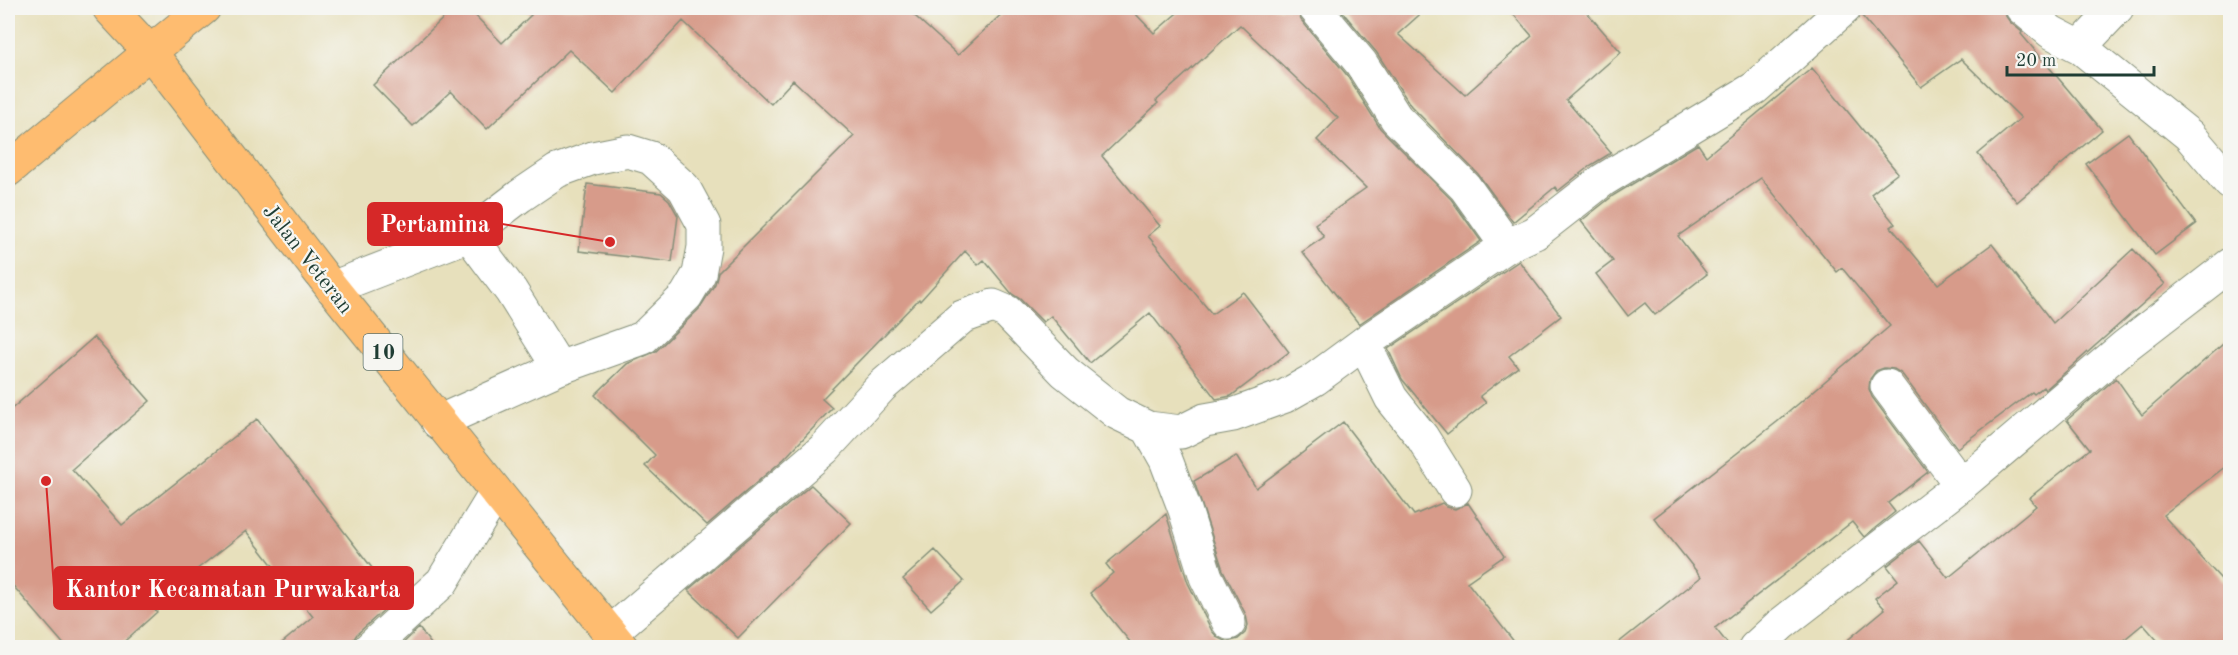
<svg xmlns="http://www.w3.org/2000/svg" width="2238" height="655" viewBox="0 0 2238 655" font-family="'Old Standard TT',serif">
	<rect width="100%" height="100%" fill="#f6f6f2"/>
	<filter id="ink" filterUnits="userSpaceOnUse"><feTurbulence type="fractalNoise" baseFrequency=".0167" numOctaves="2"/><feDisplacementMap in="SourceGraphic" scale="12" xChannelSelector="R" yChannelSelector="G"/><feConvolveMatrix kernelMatrix="1 2 1 2 8 2 1 2 1" color-interpolation-filters="sRGB"/></filter>
	<filter id="wash" filterUnits="userSpaceOnUse"><feTurbulence type="fractalNoise" baseFrequency=".008" numOctaves="4" result="noise"/><feDisplacementMap in="SourceGraphic" scale="24" xChannelSelector="R" yChannelSelector="G"/><feGaussianBlur stdDeviation="1.35" result="paint"/><feColorMatrix in="noise" values="0 0 0 0 0 0 0 0 0 0 0 0 0 0 0 0 0 1.4 0 .05"/><feComposite in="paint" operator="in"/></filter>
	<g filter="url(#wash)">
		<rect width="100%" height="100%" fill="#e7e0bc"/>
		<g id="blocks">
			<path fill="#d79b8a" d="M454,8H468L502,43L531,15L523,8H906L958,55L1008,8H1130L1154,33L1183,8H1297L1301,20L1346,74L1380,128L1451,199L1481,241L1359,324L1302,252L1324,237L1315,224L1366,188L1317,140L1338,118L1240,25L1156,101L1158,103L1102,156L1160,226L1148,236L1212,314L1243,292L1289,352L1231,396L1216,399L1150,313L1090,363L1051,316L1043,322L1020,299L1012,294L984,260L978,265L965,251L920,301L919,299L822,399L832,408L784,459L707,525L645,466L655,455L595,395L627,364L656,351L699,309L715,284L718,272L854,136L793,80L771,104L683,21L615,93L569,50L487,129L451,91L413,126L373,85Z
				M1339,8H1427L1398,34L1465,95L1532,36L1508,8H1583L1621,52L1566,100L1611,153L1591,165L1558,191L1555,187L1513,222L1478,174L1411,106L1377,53Z
				M1863,8H2004L2005,15L2010,22L2022,32L2021,34L2102,130L2017,202L1978,154L2021,118L1961,59L1921,87L1862,16Z
				M1812,68L1898,173L1871,194L1895,224L1891,227L1938,284L1992,244L2053,323L2133,249L2165,284L2045,390L2043,387L2034,394L2032,392L1957,448L1902,374L1894,369L1884,368L1876,371L1870,379L1869,389L1872,397L1928,472L1888,503L1895,512L1864,537L1852,522L1715,628L1731,648H1612L1701,577L1654,518L1777,422L1890,326L1842,268L1837,272L1761,178L1678,236L1707,274L1655,315L1645,303L1628,316L1596,274L1613,261L1581,221L1614,195L1698,144L1706,156Z
				M2128,133L2196,224L2155,255L2086,164Z
				M587,184L661,193L669,200L678,216L672,262L579,251Z
				M1519,261L1561,316L1509,356L1518,367L1480,396L1486,403L1447,434L1402,379L1388,349Z
				M94,337L150,401L72,469L122,525L257,419L396,599L357,634L352,642V648H276L313,617L246,531L151,605L157,612L117,648H67L8,580V412Z
				M2230,338V463L2163,515L2230,589V648H2164L2143,624L2114,648H1838L1885,609L1875,598L1898,580L1887,566L1919,541L1948,578L2036,506L2029,498L2090,449L2067,420L2116,378L2142,415Z
				M1343,422L1414,515L1442,503L1447,507L1455,509L1468,503L1504,556L1467,582L1519,648H1135L1090,593L1113,573L1106,564L1166,514L1188,583L1212,631L1218,638L1227,642L1238,639L1245,633L1248,625L1246,615L1223,570L1194,481L1236,456L1256,488Z
				M811,485L851,523L738,638L688,590Z
				M935,550L964,581L931,610L903,579Z
				M419,628L434,648H398Z"/>
		</g>
	</g>
	<g filter="url(#ink)">
		<use href="#blocks" fill-opacity="0" stroke="#838e78" stroke-width="1.5"/>
		<g fill="none" stroke-linecap="round" stroke-linejoin="round">
			<g stroke="#838e78" stroke-width="35">
				<path id="minor" d="M1315,8L1361,63L1396,118L1465,187L1507,246
					M2022,8L2051,32L2080,47L2189,135L2230,183
					M2080,47L2117,8
					M469,235L511,291L559,368
					M332,288L469,235L520,196L557,171L593,158L628,151L651,158L684,188L704,225V247L699,274L686,296L643,338L559,368L438,422
					M1364,343L1391,398L1422,437L1455,490
					M1887,386L1961,485
					M1148,428L1166,460L1185,510L1206,577L1229,623
					M610,633L824,449L882,386L962,317L993,306L1007,312L1065,372L1117,413L1148,428L1181,432L1205,420L1233,415L1285,396L1315,379L1364,343L1507,246L1535,233L1603,180L1755,88L1845,8
					M370,648L442,582L496,493
					M1755,648L1780,625L1961,485L2125,346L2230,265"/>
			</g>
			<g stroke="#838e78" stroke-width="35">
				<path id="major" d="M8,170L150,52"/>
			</g>
			<g stroke="#838e78" stroke-width="35">
				<path id="highway" d="M109,8L150,52L332,288L622,648
					M150,52L204,8"/>
			</g>
			<use href="#minor" stroke="#fff" stroke-width="33"/>
			<use href="#major" stroke="#febc70" stroke-width="33"/>
			<use href="#highway" stroke="#febc70" stroke-width="33"/>
		</g>
	</g>
	<g text-anchor="middle" stroke-width="4.5" stroke-linejoin="round" paint-order="stroke">
		<rect fill="#f6f6f2" stroke="#60746d" stroke-width="1.5" x="363.5" y="334" width="39" height="36" rx="4.5"/>
		<g font-size="21" font-weight="bold" fill="#1f3d34">
			<text x="383" y="359">10</text>
		</g>
		<g font-size="22" fill="#1f3d34" stroke="#f6f6f2">
			<text transform="translate(309 258) rotate(52)" y="8">Jalan Veteran</text>
		</g>
	</g>
	<path fill="none" stroke="#d62828" stroke-width="2" d="M610 242L502 224M46 481L54 588"/>
	<g fill="#d62828" stroke="#f6f6f2" stroke-width="2">
		<circle cx="610" cy="242" r="6"/>
		<circle cx="46" cy="481" r="6"/>
	</g>
	<g fill="#d62828" stroke="#d62828" stroke-width="2">
		<rect x="368" y="203" width="134" height="42" rx="6"/>
		<rect x="54" y="567" width="359" height="42" rx="6"/>
	</g>
	<g font-size="24" text-anchor="middle" font-weight="bold" fill="#fff">
		<text x="435" y="232">Pertamina</text>
		<text x="233" y="597">Kantor Kecamatan Purwakarta</text>
	</g>
	<rect width="2238" height="655" fill="none" stroke="#f6f6f2" stroke-width="30"/>
	<path d="M2007 66v9h147v-9" fill="none" stroke="#1f3d34" stroke-width="3"/>
	<text x="2016" y="66" font-size="18" fill="#1f3d34" stroke="#f6f6f2" stroke-width="4.5" paint-order="stroke">20 m</text>
</svg>
